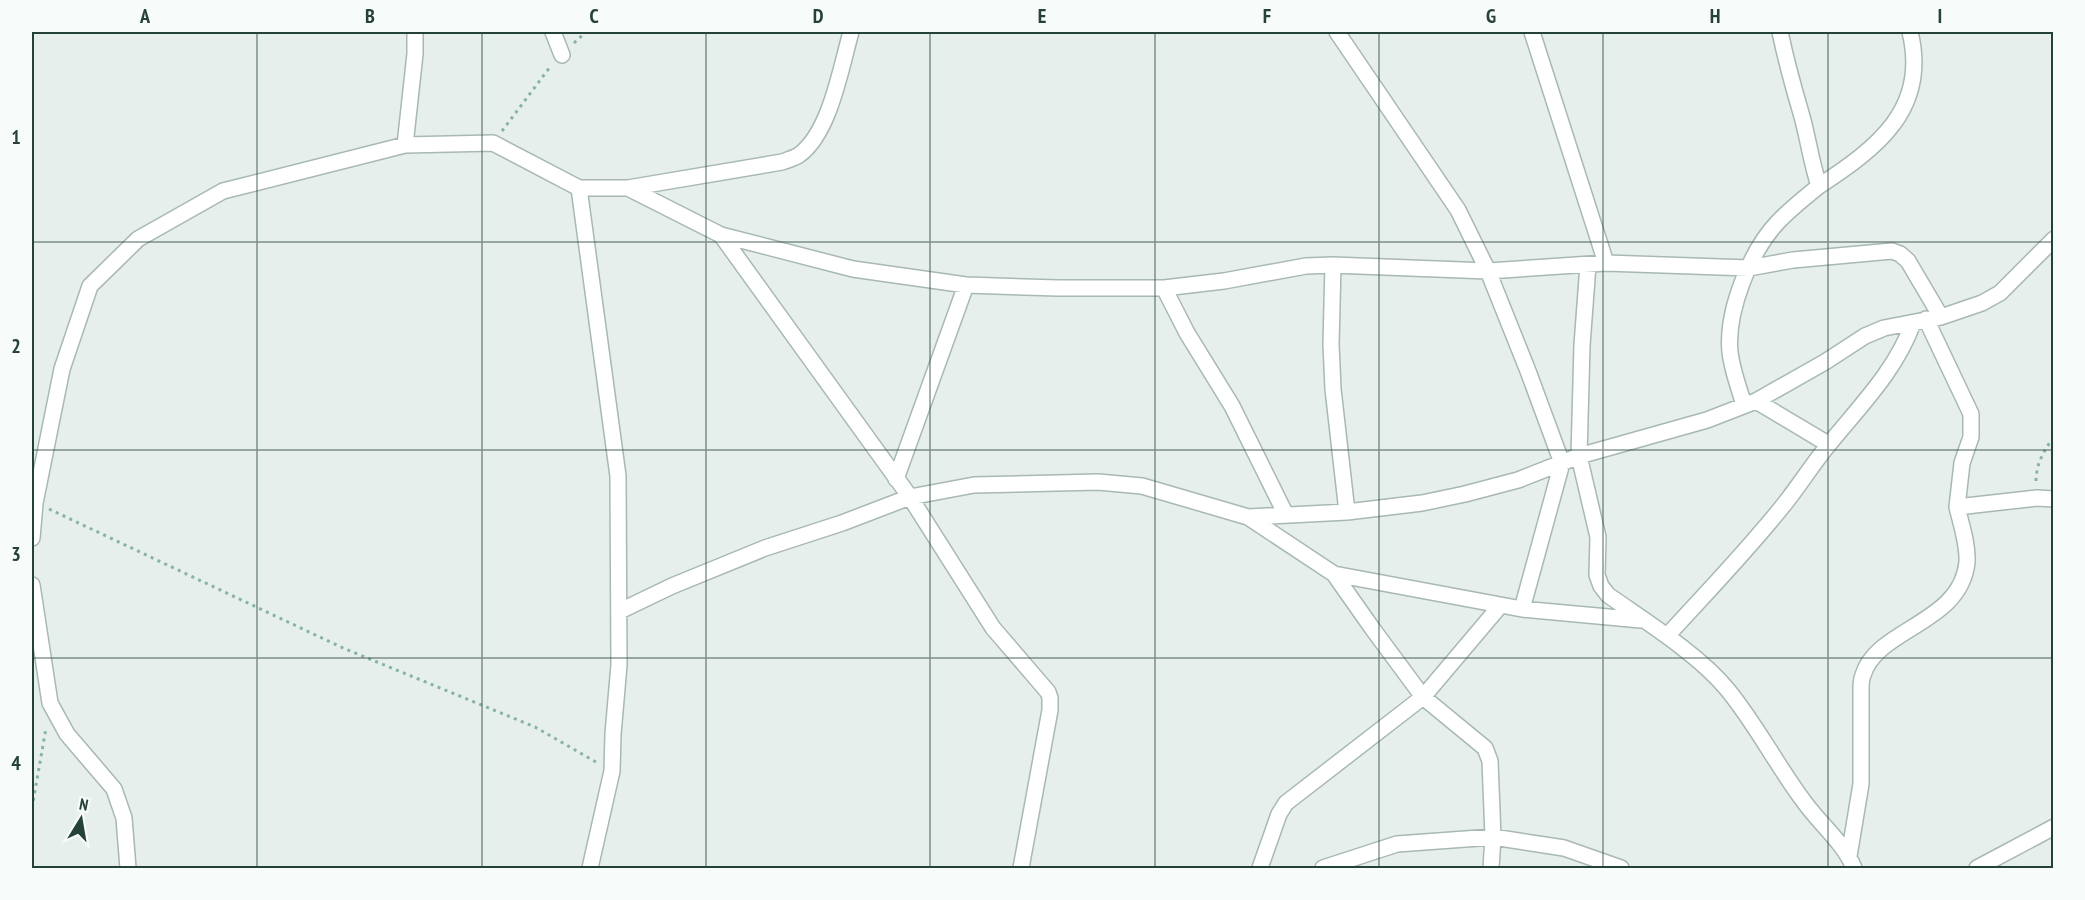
<svg xmlns="http://www.w3.org/2000/svg" width="2085" height="900" viewBox="0 0 2085 900" font-family="'PT Sans Narrow',sans-serif">
	<rect width="100%" height="100%" fill="#e6efeb"/>
	<g fill="none" stroke-linecap="round" stroke-linejoin="round">
		<g stroke="#a8b8b2" stroke-width="18">
			<path id="minor" d="M553,32L562,55
				M1532,32L1606,263
				M405,145L415,54V32
				M1819,186C1877,148 1929,109 1910,32
				M579,188L618,476L619,665L613,734L612,771L590,868
				M628,188L721,235L853,269L966,285L1058,288H1164L1224,281L1306,266L1333,265L1488,271L1606,263L1749,268L1793,260L1892,251L1900,254L1908,261L1941,317
				M721,235L910,497L993,628L1048,692L1050,698V710L1021,868
				M1333,265L1331,344L1333,389L1347,512
				M1588,265L1582,345L1579,456L1598,537L1597,575L1601,586L1608,595C1645,621 1698,654 1727,689C1756,724 1777,766 1805,803C1821,825 1844,843 1854,868
				M1164,288L1187,333L1232,406L1286,515
				M1926,319L1971,414V437L1962,463L1957,507
				M1756,401L1828,444
				M1744,405C1739,388 1732,370 1730,352C1726,312 1750,252 1777,223C1789,210 1804,198 1819,186C1811,162 1808,137 1801,113C1793,86 1786,60 1780,32
				M896,479L966,285
				M1248,517L1334,574L1372,628L1423,697L1485,748L1490,761L1493,837L1491,868
				M32,538L35,503L62,369L90,286L138,239L223,191L405,145L493,143L579,188H628L782,162C787,160 795,158 799,155C830,133 841,67 851,32
				M1334,574L1522,609L1562,463L1528,371L1488,271L1458,210L1337,32
				M32,585L50,703L67,734L114,789L124,818L128,868
				M1522,609L1641,620
				M620,611L672,586L765,548L842,523L910,497L974,485L1098,482L1142,486L1248,517L1347,512L1422,503L1465,494L1518,480L1579,456L1707,420L1756,401L1825,362L1865,336L1884,328L1941,317L1982,303L2000,293L2054,239
				M1667,636C1707,592 1749,549 1786,502C1801,483 1814,462 1830,443C1861,405 1896,370 1913,323
				M1849,856L1861,784V689C1861,685 1861,680 1863,675C1877,628 1961,624 1967,562C1968,544 1961,524 1957,507L2037,498L2054,499
				M1260,868L1279,814L1286,803L1423,697L1500,606
				M1323,868L1397,844L1493,837L1564,848L1621,868
				M1977,868L2054,827"/>
		</g>
		<path stroke="#86b3a5" stroke-width="3" stroke-dasharray="3 4.5" stroke-linecap="butt" d="M574,43L586,32
			M502,131L550,67
			M2036,481C2036,464 2044,450 2054,437
			M49,509L343,648L535,727L596,762
			M32,808L46,728"/>
		<use href="#minor" stroke="#fff" stroke-width="15"/>
	</g>
	<path fill="none" stroke="#24423a" stroke-width="1.5" stroke-opacity="0.55" d="M257,32V868M482,32V868M706,32V868M930,32V868M1155,32V868M1379,32V868M1603,32V868M1828,32V868M32,242H2054M32,450H2054M32,658H2054"/>
	<rect width="2085" height="900" fill="none" stroke="#f7fbf9" stroke-width="66"/>
	<g transform="translate(81 819) rotate(11)" stroke="#f7fbf9" stroke-width="4.5" paint-order="stroke">
	<path d="M0-4.5L10 22L0 15L-10 22Z" fill="#24423a"/>
	<text y="-9" font-size="16" font-weight="bold" text-anchor="middle" fill="#24423a">N</text>
	</g>
	<rect x="33" y="33" width="2019" height="834" fill="none" stroke="#24423a" stroke-width="2"/>
	<g font-size="20" text-anchor="middle" font-weight="bold" fill="#24423a">
		<text x="145" y="23">A</text>
		<text x="370" y="23">B</text>
		<text x="594" y="23">C</text>
		<text x="818" y="23">D</text>
		<text x="1042" y="23">E</text>
		<text x="1267" y="23">F</text>
		<text x="1491" y="23">G</text>
		<text x="1715" y="23">H</text>
		<text x="1940" y="23">I</text>
		<text x="16" y="144">1</text>
		<text x="16" y="353">2</text>
		<text x="16" y="561">3</text>
		<text x="16" y="770">4</text>
	</g>
</svg>
